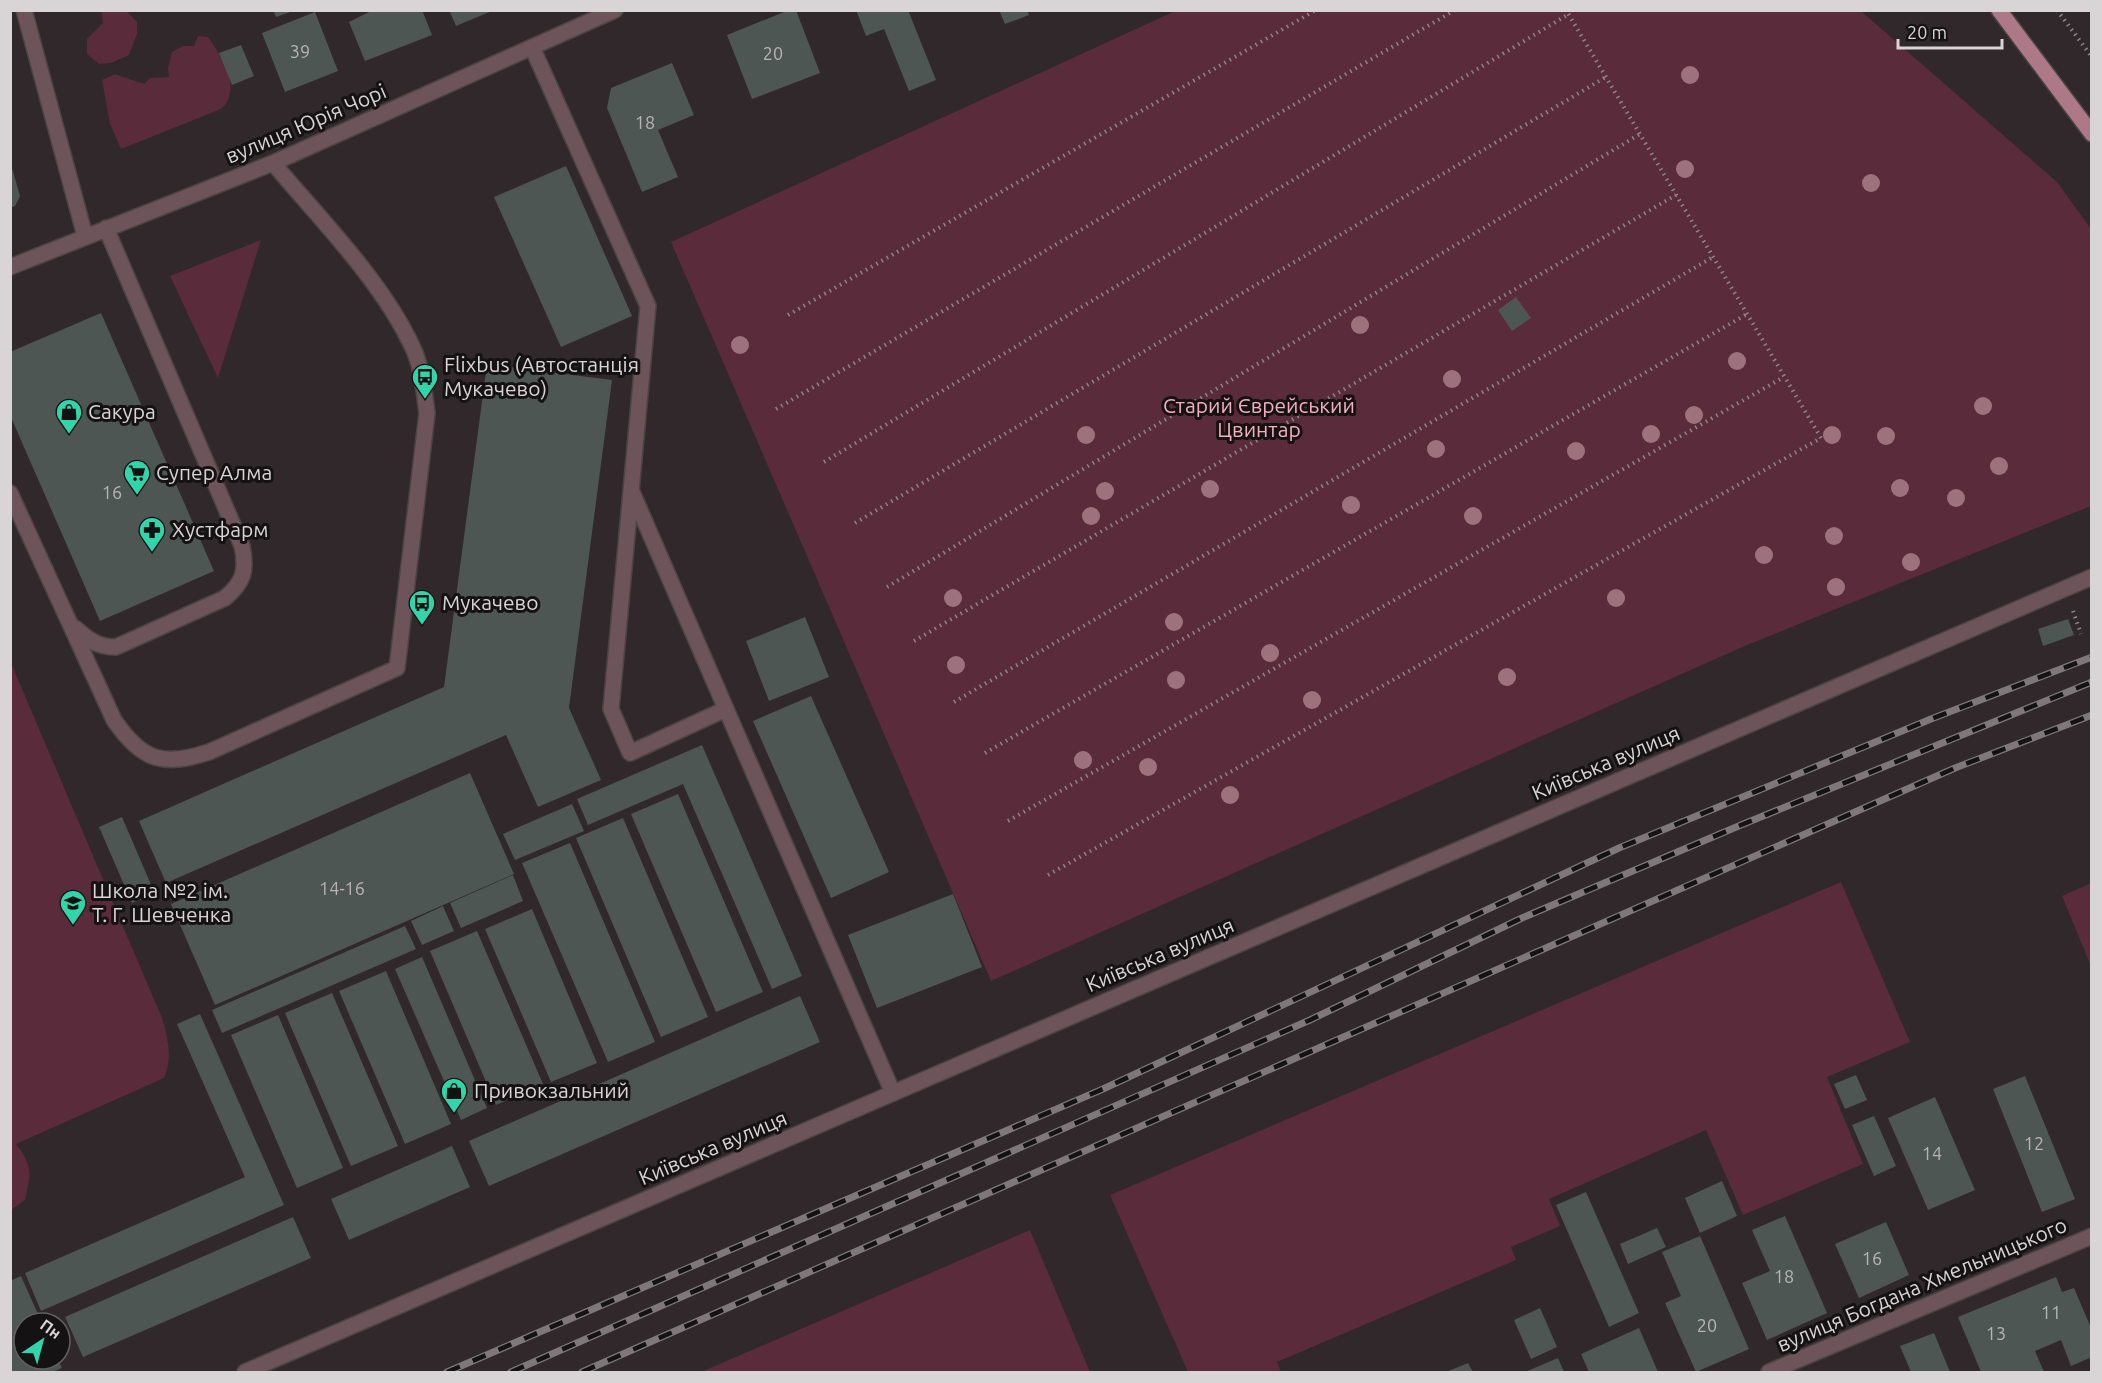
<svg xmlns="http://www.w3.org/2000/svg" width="2102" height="1383" viewBox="0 0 2102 1383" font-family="Ubuntu,sans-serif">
	<rect width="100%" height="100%" fill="#30282a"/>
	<path fill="#5a2b3a" d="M101,11H127L137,22V34L129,55L111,63L99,64L87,54V39L103,23Z
		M1175,11H1861L2057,182L2091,229V506L1747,645L991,981L671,242Z
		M198,36L208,37C222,57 243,89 221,109L121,149L110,124L102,80L115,74L144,84L150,78L169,77L168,68L172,52L183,46H194Z
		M261,240L218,378L170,276Z
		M11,663L162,1018C168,1039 173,1057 164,1078L16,1144C33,1166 31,1173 25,1200L11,1210Z
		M1841,882L1910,1042L1827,1077L1863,1164L1743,1215L1706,1130L1549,1199L1560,1226L1511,1247L1516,1260L1277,1362L1281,1372H1188L1110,1195Z
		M2091,883V966L2062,896Z
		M1030,1230L1090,1372H701Z"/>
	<path fill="#4e5653" d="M273,10H293V11L276,17Z
		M373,10H422L432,35L365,61L349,22Z
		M449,10H492V11L456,26Z
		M789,10H796L820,73L752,99L727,35Z
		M856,10H908L936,80L909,91L884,29L866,36Z
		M999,10H1027L1029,15L1005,24Z
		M315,12L338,71L285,92L262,33Z
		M241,45L254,76L232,85L219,53Z
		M672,63L694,115L658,130L678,177L642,192L607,108L611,88Z
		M10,161L20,196L15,206L10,208Z
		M566,166L632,316L561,347L494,197Z
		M1516,297L1531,318L1512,331L1498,310Z
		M101,313L214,571L100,621L10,415V352Z
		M487,364L612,380L569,708L601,780L538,807L506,735L166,883L139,821L444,687Z
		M805,617L829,677L769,701L746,641Z
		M2068,619L2074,635L2043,646L2038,629Z
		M811,696L889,872L831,898L753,721Z
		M702,745L802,976L772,989L683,784L588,825L577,799Z
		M470,773L514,874L215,1005L171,904Z
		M678,794L763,992L716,1012L631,814Z
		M572,804L584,831L515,860L503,834Z
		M122,817L155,894L132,903L99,827Z
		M623,818L708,1017L661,1037L576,838Z
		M570,843L655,1042L608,1062L522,863Z
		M513,875L523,901L461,928L450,903Z
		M953,894L982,967L877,1008L848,935Z
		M443,906L454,931L422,945L411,921Z
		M532,909L597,1063L551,1082L485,929Z
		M405,926L416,949L222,1033L212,1010Z
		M477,931L543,1084L496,1105L430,951Z
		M422,957L487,1108L461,1120L395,969Z
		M386,971L451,1124L405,1144L339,991Z
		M332,993L398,1146L351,1166L285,1013Z
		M800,996L820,1042L489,1186L469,1141Z
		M200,1014L284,1205L41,1311L25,1273L245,1177L177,1024Z
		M278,1015L343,1168L297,1188L231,1035Z
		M1856,1075L1867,1100L1845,1109L1834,1084Z
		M2025,1076L2075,1199L2042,1212L1993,1089Z
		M1935,1097L1975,1190L1928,1210L1888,1118Z
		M1874,1116L1896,1166L1874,1176L1852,1125Z
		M452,1146L470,1187L349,1240L331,1199Z
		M1722,1181L1737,1216L1700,1233L1685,1198Z
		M1586,1192L1639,1313L1609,1327L1556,1205Z
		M1785,1216L1827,1313L1767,1340L1742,1283L1770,1271L1752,1230Z
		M293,1217L311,1258L83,1357L65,1317Z
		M1886,1222L1909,1275L1859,1298L1835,1244Z
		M1657,1228L1666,1247L1628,1264L1620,1244Z
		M1700,1236L1749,1349L1696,1372L1665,1303L1681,1296L1662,1252Z
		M21,1276L42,1323H24V1359H58L62,1368L52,1372H10V1281Z
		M2056,1277L2062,1292L2074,1288L2092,1330V1357L2071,1366L2061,1340L2035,1351L2044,1372H1981L1958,1317Z
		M1540,1308L1557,1347L1531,1359L1514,1320Z
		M1639,1328L1658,1372H1589L1581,1354Z
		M1934,1333L1950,1372H1911L1900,1346Z
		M1558,1358L1564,1372H1525Z
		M1468,1363L1473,1372H1446Z"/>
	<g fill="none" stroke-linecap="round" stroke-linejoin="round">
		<g stroke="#4b4445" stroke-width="18">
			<path id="service" d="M532,47L648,306L611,709L630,753L726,709L893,1093
				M632,492L726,709
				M10,493L114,720C142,761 163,767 209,752L397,668L427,413C424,391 422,366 412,346C381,280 320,219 273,163
				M75,628C89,640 97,647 116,647L225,598C244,582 247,570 242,546L106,228"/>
		</g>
		<g stroke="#4b4445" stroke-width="18">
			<path id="minor" d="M24,10L85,236
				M10,267L273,163L615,10
				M1769,1372L2092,1236"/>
		</g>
		<g stroke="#4b4445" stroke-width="18">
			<path id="tertiary" d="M245,1372L2092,577"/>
		</g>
		<g stroke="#4b4445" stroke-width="18">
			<path id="primary" d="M1999,10L2092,134"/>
		</g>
		<path stroke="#8c8687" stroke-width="4" stroke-dasharray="1.5 4.5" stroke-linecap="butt" d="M2057,10L2092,57
			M788,315L1316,10
			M776,409L1455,10
			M824,462L1569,14
			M855,523L1606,77
			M887,587L1640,134
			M2073,611L2081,634
			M914,641L1676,195
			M954,702L1713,257
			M985,753L1747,314
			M1008,821L1784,377
			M1048,875L1821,438L1566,10"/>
		<use href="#service" stroke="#6d535a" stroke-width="15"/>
		<use href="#minor" stroke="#6d535a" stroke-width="15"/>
		<use href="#tertiary" stroke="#6d535a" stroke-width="15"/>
		<use href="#primary" stroke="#ad7988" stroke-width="15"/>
		<g stroke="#7f787a" stroke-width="7">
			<path id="rail" d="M447,1372L1103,1089L1619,848L1931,719L2092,657
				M511,1372L1310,1020L1522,918L1741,825L2092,682
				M582,1372L1955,768L2092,715"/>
		</g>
		<use href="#rail" stroke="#151213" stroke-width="4.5" stroke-dasharray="14" stroke-linecap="butt"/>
	</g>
	<g fill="#9d727e">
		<circle cx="1690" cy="75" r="9"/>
		<circle cx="1685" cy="169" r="9"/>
		<circle cx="1871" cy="183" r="9"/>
		<circle cx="1360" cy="325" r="9"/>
		<circle cx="740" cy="345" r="9"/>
		<circle cx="1737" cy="361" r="9"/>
		<circle cx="1452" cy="379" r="9"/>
		<circle cx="1983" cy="406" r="9"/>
		<circle cx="1694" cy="415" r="9"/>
		<circle cx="1651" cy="434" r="9"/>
		<circle cx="1086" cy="435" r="9"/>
		<circle cx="1832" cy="435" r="9"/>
		<circle cx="1886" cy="436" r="9"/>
		<circle cx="1436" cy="449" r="9"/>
		<circle cx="1576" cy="451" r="9"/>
		<circle cx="1999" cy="466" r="9"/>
		<circle cx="1900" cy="488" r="9"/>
		<circle cx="1210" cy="489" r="9"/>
		<circle cx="1105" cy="491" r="9"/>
		<circle cx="1956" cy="498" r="9"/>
		<circle cx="1351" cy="505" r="9"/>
		<circle cx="1091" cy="516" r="9"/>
		<circle cx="1473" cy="516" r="9"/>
		<circle cx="1834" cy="536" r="9"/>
		<circle cx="1764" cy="555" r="9"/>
		<circle cx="1911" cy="562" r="9"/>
		<circle cx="1836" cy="587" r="9"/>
		<circle cx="953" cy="598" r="9"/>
		<circle cx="1616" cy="598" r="9"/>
		<circle cx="1174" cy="622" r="9"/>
		<circle cx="1270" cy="653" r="9"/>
		<circle cx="956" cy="665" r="9"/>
		<circle cx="1507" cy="677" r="9"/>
		<circle cx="1176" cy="680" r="9"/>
		<circle cx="1312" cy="700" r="9"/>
		<circle cx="1083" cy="760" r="9"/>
		<circle cx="1148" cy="767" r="9"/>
		<circle cx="1230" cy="795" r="9"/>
	</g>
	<defs>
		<g id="bus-pin" transform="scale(1.35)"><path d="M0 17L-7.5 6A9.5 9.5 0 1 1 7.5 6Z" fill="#32d4a9" stroke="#151213"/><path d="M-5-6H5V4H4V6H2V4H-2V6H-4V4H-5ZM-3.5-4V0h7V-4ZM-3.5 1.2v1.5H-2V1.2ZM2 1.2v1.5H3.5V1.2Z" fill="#111"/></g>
		<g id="shop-pin" transform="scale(1.35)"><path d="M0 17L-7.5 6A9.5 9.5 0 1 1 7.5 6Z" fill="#32d4a9" stroke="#151213"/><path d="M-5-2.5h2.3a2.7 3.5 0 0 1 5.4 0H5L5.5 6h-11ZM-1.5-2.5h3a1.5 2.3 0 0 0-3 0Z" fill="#111"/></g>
		<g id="supermarket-pin" transform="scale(1.35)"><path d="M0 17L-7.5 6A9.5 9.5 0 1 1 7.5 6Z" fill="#32d4a9" stroke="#151213"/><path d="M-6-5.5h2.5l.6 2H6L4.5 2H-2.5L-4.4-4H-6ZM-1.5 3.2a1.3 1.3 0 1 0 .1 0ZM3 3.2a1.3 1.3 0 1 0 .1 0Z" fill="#111"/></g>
		<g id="pharmacy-pin" transform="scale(1.35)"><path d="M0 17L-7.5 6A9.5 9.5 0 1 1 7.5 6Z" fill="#32d4a9" stroke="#151213"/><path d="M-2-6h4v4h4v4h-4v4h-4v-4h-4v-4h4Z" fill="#111"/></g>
		<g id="school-pin" transform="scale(1.35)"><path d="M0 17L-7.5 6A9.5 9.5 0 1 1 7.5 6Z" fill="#32d4a9" stroke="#151213"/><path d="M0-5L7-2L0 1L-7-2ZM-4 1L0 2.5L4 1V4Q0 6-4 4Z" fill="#111"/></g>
	</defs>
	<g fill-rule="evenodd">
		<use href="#bus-pin" x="425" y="377"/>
		<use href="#shop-pin" x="69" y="412"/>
		<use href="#supermarket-pin" x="137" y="473"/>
		<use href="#pharmacy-pin" x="152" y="530"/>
		<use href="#bus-pin" x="422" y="603"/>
		<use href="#school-pin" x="73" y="903"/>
		<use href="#shop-pin" x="454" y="1091"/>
	</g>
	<g text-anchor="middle" stroke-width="6" stroke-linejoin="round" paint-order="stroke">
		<g font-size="18" fill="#b6b4b4">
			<text x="300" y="58">39</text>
			<text x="773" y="60">20</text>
			<text x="645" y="129">18</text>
			<text x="112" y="499">16</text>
			<text x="342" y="895">14-16</text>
			<text x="2034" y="1150">12</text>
			<text x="1932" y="1160">14</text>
			<text x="1872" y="1265">16</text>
			<text x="1784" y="1283">18</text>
			<text x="2051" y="1319">11</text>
			<text x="1707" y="1332">20</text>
			<text x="1996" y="1340">13</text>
		</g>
		<g font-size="21" fill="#d9d4d5" stroke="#151213">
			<text transform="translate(306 124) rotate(-23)" y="7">вулиця Юрія Чорі</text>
			<text transform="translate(1606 763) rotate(-23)" y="7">Київська вулиця</text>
			<text transform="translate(1160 955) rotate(-23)" y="7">Київська вулиця</text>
			<text transform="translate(713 1148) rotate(-23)" y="7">Київська вулиця</text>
			<text transform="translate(1922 1285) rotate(-23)" y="7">вулиця Богдана Хмельницького</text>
		</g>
		<g font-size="21" fill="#d9d4d5" stroke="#151213" text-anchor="start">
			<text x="444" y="372">Flixbus (Автостанція<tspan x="444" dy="24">Мукачево)</tspan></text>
			<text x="88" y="419">Сакура</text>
			<text x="156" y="480">Супер Алма</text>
			<text x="172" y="537">Хустфарм</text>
			<text x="442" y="610">Мукачево</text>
			<text x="92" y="898">Школа №2 ім.<tspan x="92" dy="24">Т. Г. Шевченка</tspan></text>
			<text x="474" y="1098">Привокзальний</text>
		</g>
		<g font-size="21" fill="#f6aec2" stroke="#151213">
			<text x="1259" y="413">Старий Єврейський<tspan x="1259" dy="24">Цвинтар</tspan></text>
		</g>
	</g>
	<rect width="2102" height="1383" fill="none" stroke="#d9d4d5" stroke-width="24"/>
	<g transform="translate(42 1341) rotate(36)"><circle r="28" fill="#151213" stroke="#636061" stroke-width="1.5"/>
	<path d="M0-4.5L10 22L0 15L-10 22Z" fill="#32d4a9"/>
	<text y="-9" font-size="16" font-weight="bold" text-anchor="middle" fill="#d9d4d5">Пн</text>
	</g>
	<path d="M1898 39v9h104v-9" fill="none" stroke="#d9d4d5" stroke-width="3"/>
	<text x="1907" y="39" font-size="18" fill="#d9d4d5" stroke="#151213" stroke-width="4.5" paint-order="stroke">20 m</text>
</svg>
